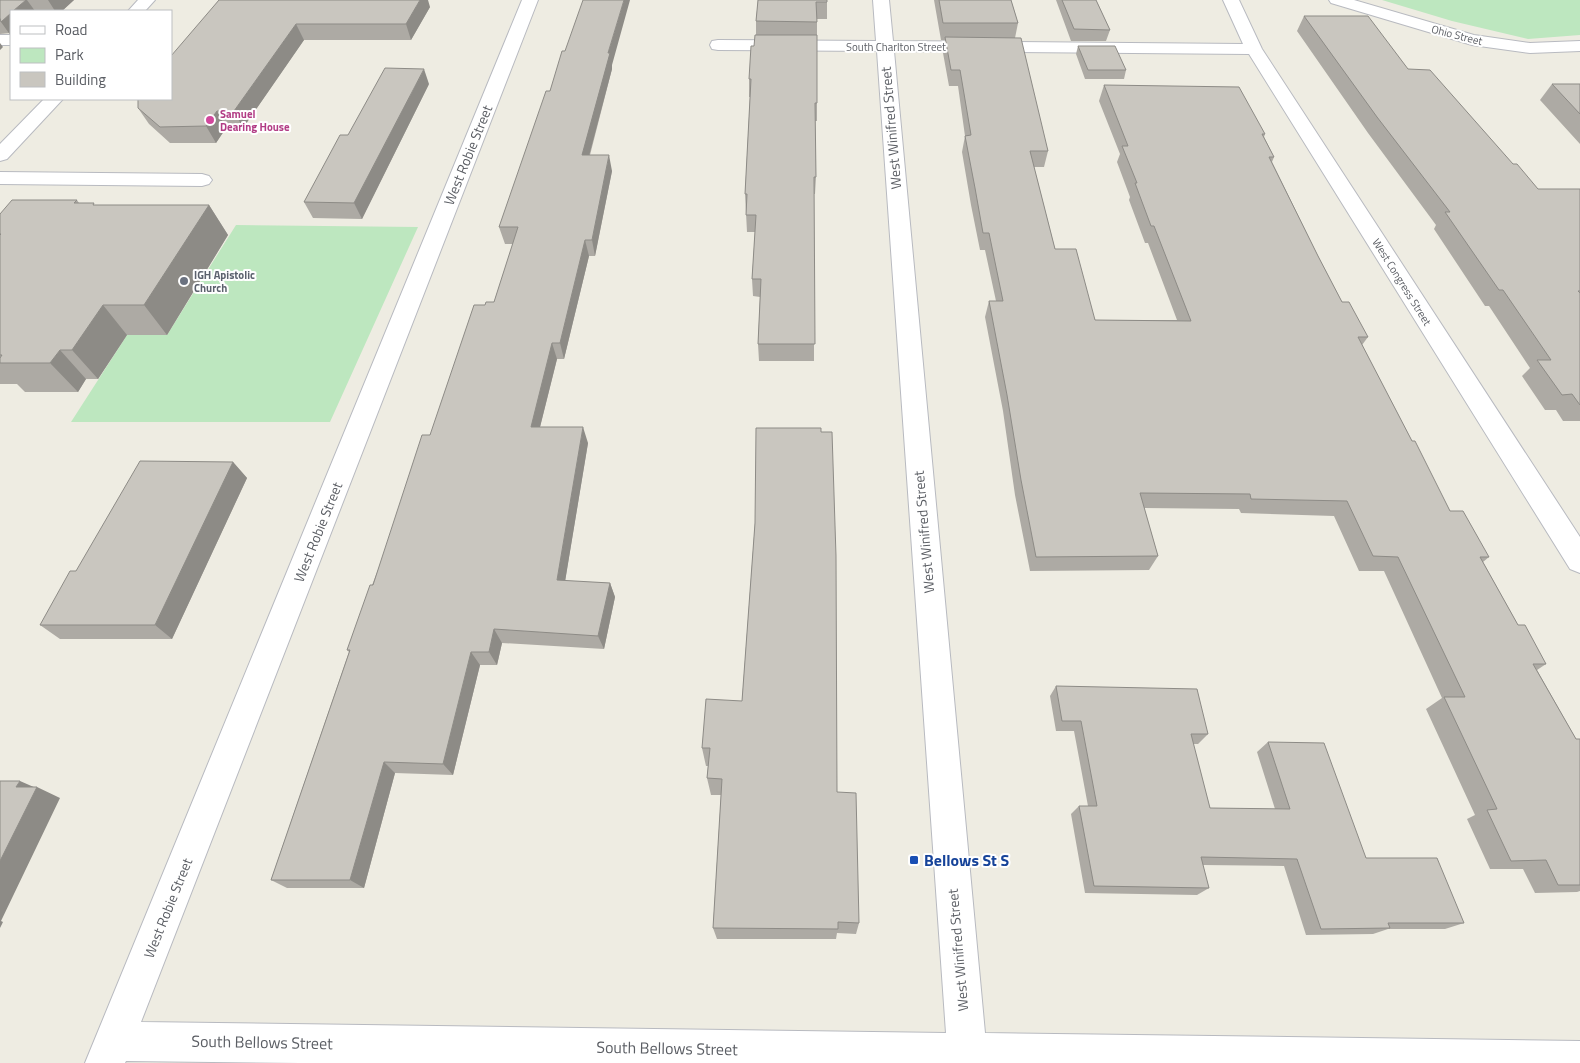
<svg xmlns="http://www.w3.org/2000/svg" width="1580" height="1063" viewBox="0 0 1580 1063" font-family="'Titillium Web',sans-serif">
	<rect width="100%" height="100%" fill="#eeece2"/>
	<path fill="#bde7bf" d="M1382,0H1580V35L1528,39L1452,21Z
		M236,225L418,227L330,422H71L127,335H167Z"/>
	<g fill="none" stroke-linecap="round" stroke-linejoin="round">
		<g stroke="#b8bac0" stroke-width="2">
			<path id="minor" d="M138,0H155L145,11H128Z
				M522,0H538L141,1022L946,1033L877,51L718,50L712,49L710,45L712,41L718,40L876,41L873,0H889L893,41L1243,44L1223,0H1239L1262,49L1580,537V573L1570,569L1249,54L894,51L985,1033L1580,1041V1063H300L126,1061L125,1063H85Z
				M1329,0H1354L1474,35L1530,43L1580,41V51L1530,53L1472,45L1331,3Z
				M0,35H11V45H0Z
				M44,99H63L7,159L0,161V144Z
				M0,172L202,174L209,176L212,180L209,184L202,186L0,184Z"/>
		</g>
		<use href="#minor" fill="#fff" fill-rule="evenodd"/>
	</g>
	<path fill="#adaaa4" d="M0,0H74L62,11H11L10,33L0,34Z
		M219,0L430,7L411,40H304L243,128H226L216,143H170L149,124L138,108Z
		M758,0H827V19H817V121H815L816,177L815,194H814V361H759L758,344L760,297L753,296L752,279L755,232H747L745,194L750,97H749V79L756,35V21Z
		M934,0H1011L1018,23L1015,38L1048,151L1044,167H1034L1055,249L1095,320H1177L1148,243H1145L1129,200L1130,197L1117,162L1120,154L1099,101L1104,85L1265,134L1264,137L1274,157L1272,162L1318,256L1342,302L1368,337L1362,345L1412,441L1450,511L1489,557L1483,562L1518,625L1546,664L1537,670L1576,739H1580V891L1577,892L1535,893L1523,869H1490L1467,819L1475,815L1426,709L1442,698L1384,571H1359L1334,516L1241,513L1239,509L1144,508L1158,556L1149,570L1030,571L1015,495L1003,411L985,317L989,301H996L985,250H980L971,205L962,152L965,136L958,86H949L943,53L945,40H941Z
		M1056,0H1096L1110,30L1106,41H1071Z
		M1304,16L1408,69L1513,164L1538,189H1580V421H1563L1556,410H1545L1522,376L1530,368L1489,306H1485L1434,229L1436,225L1368,133L1297,31Z
		M1078,46L1126,70L1124,79H1085L1076,54Z
		M565,51L612,65V69L590,155L612,171L595,256H589L564,359H557L540,427L588,443L565,581L610,583L615,597L604,649L502,643L497,665H480L453,775L395,773L364,888H287L271,880L349,652L347,650L430,435L485,305L494,302L513,244H505L499,227Z
		M429,84L362,219L313,218L304,202L348,135Z
		M1552,84H1580V144L1540,100Z
		M77,200L79,203L95,205H209L228,235L167,335H127L98,379H86L78,392H25L17,384H0V214Z
		M233,462L247,478L172,639H60L40,625L76,571Z
		M755,523L837,792L859,923L856,934L837,933L836,939H717L713,928L721,795H711L707,778L708,766H706L702,748L742,701Z
		M1056,686L1208,734L1198,744H1193L1210,808L1275,809L1257,752L1268,742L1366,858L1464,923L1445,929H1388L1373,934L1306,935L1284,866L1203,865L1209,888L1197,895L1085,893L1071,814L1079,806H1088L1074,731H1056L1050,696Z"/>
	<path fill="#8d8b86" d="M26,0H27L35,11H13Z
		M48,0H74L62,11H55Z
		M420,0H428L430,7L411,40L406,24Z
		M624,0H630L612,65V69L585,171L582,155L608,53Z
		M11,13V36L1,22Z
		M296,24L304,40L243,128L234,111Z
		M0,43L3,47L0,50Z
		M424,69L429,84L362,219L354,203Z
		M217,111L226,128L216,143L206,126Z
		M609,155L612,171L595,256L592,240Z
		M209,205L228,235L167,335L144,305Z
		M585,240L589,256L564,359L560,343Z
		M103,305L127,335L98,379L72,350Z
		M552,343L557,359L536,443L531,427Z
		M60,350L86,379L78,392L50,363Z
		M583,427L588,443L563,594L557,580Z
		M233,462L247,478L172,639L155,625Z
		M610,583L615,597L604,649L598,636Z
		M494,629L502,643L497,665L489,652Z
		M471,652L480,665L453,775L443,764Z
		M384,762L395,773L364,888L350,880Z
		M20,781L36,788L37,787L60,798L1,921L3,922L0,928V861L16,787Z"/>
	<path fill="#c9c6bf" stroke="#8d8b86" d="M0,0H26L13,11H11V13L1,22L0,18Z
		M219,0H420L406,24H296L234,111H217L206,126L160,127L138,108V99H171V56Z
		M583,0H624L608,53H610L582,155H609L592,240H585L560,343H552L531,427H583L557,580L610,583L598,636L494,629L489,652H471L443,764L384,762L350,880H271L350,650H347L370,585H373L422,435H430L474,305H485L486,302H494L518,227H499L546,91H550L562,51H565Z
		M758,0H827V2H816L817,22L756,21Z
		M939,0H1011L1018,23H943Z
		M1062,0H1096L1110,30L1074,29Z
		M1304,16H1368L1408,69L1430,70L1513,164H1517L1538,189H1580V291H1578L1580,293V405L1572,394L1562,395L1537,360H1551L1503,290H1499L1445,212H1450L1377,117Z
		M755,35H817V103H815L816,177H814L815,344H758L761,279H752L756,215H746L747,194H745L751,79H749L751,46H754Z
		M945,37L1021,38L1048,151H1030L1055,249H1076L1095,320L1191,321L1154,226H1151L1135,183H1137L1122,146H1128L1104,85L1239,87L1265,134H1262L1274,157H1269L1318,256L1342,302H1349L1368,337H1358L1412,441H1415L1450,511H1463L1489,557H1480L1518,625H1525L1546,664H1533L1576,739H1580V885H1558L1546,860L1511,861L1487,810L1497,809L1444,697H1465L1398,557L1373,556L1347,501L1251,499L1250,494L1140,493L1158,556L1036,557L1021,480L1007,395L989,301H1003L989,233H983L975,188L965,136L971,135L960,70H951Z
		M1078,46H1115L1126,70H1088Z
		M385,68L424,69L354,203L304,202L340,135H348Z
		M1552,84H1580V114Z
		M12,200H77L74,203H94L93,205H209L144,305H103L72,350H60L50,363H0V358L2,355H0V235L1,234H0V214Z
		M756,428H821V432H832L836,556L837,792L856,793L859,923L838,922V929L713,928L722,779L707,778L710,748H702L706,699L742,701L755,523Z
		M140,461L233,462L155,625H40L70,571H76Z
		M1056,686L1197,689L1208,734H1191L1210,808L1290,809L1268,742L1324,743L1366,858H1437L1464,923H1388L1390,928L1321,929L1297,859L1201,857L1209,888L1094,886L1079,806H1097L1081,721H1062Z
		M0,781H20L16,787H37L0,861Z"/>
	<circle fill="#d1479c" stroke="#fff" stroke-width="2" cx="210" cy="120" r="5"/>
	<circle fill="#6b7280" stroke="#fff" stroke-width="2" cx="184" cy="281" r="5"/>
	<rect fill="#1a4fb4" stroke="#fff" stroke-width="2" x="909" y="855" width="10" height="10" rx="2.5"/>
	<g text-anchor="middle" stroke-width="4" stroke-linejoin="round" paint-order="stroke">
		<g font-size="11" fill="#5b5e64" stroke="#fff">
			<text transform="translate(1457 35) rotate(14)" y="4">Ohio Street</text>
			<text x="896" y="51">South Charlton Street</text>
			<text transform="translate(1402 282) rotate(58)" y="4">West Congress Street</text>
		</g>
		<g font-size="11" font-weight="bold" fill="#b23c85" stroke="#fff" text-anchor="start">
			<text x="220" y="118">Samuel<tspan x="220" dy="13">Dearing House</tspan></text>
		</g>
		<g font-size="11" font-weight="bold" fill="#5b616d" stroke="#fff" text-anchor="start">
			<text x="194" y="279">IGH Apistolic<tspan x="194" dy="13">Church</tspan></text>
		</g>
		<g font-size="14" fill="#5b5e64" stroke="#fff">
			<text transform="translate(891 128) rotate(-95)" y="5">West Winifred Street</text>
			<text transform="translate(468 155) rotate(-68)" y="5">West Robie Street</text>
			<text transform="translate(318 532) rotate(-68)" y="5">West Robie Street</text>
			<text transform="translate(924 532) rotate(-95)" y="5">West Winifred Street</text>
			<text transform="translate(168 908) rotate(-68)" y="5">West Robie Street</text>
			<text transform="translate(958 950) rotate(-95)" y="5">West Winifred Street</text>
		</g>
		<g font-size="16" font-weight="bold" fill="#164399" stroke="#fff" text-anchor="start">
			<text x="924" y="866">Bellows St S</text>
		</g>
		<g font-size="16" fill="#5b5e64" stroke="#fff">
			<text transform="translate(262 1042) rotate(1)" y="6">South Bellows Street</text>
			<text transform="translate(667 1048) rotate(1)" y="6">South Bellows Street</text>
		</g>
	</g>
	<rect x="10" y="10" width="162" height="90" fill="#ffffff" stroke="#bdbfc1"/>
	<rect x="20" y="26" width="25" height="8" fill="#ffffff" stroke="#bdbfc1"/>
	<text x="55" y="35" font-size="15" fill="#5b5e64">Road</text>
	<rect x="20" y="48" width="25" height="15" fill="#bde7bf" stroke="#bdbfc1"/>
	<text x="55" y="60" font-size="15" fill="#5b5e64">Park</text>
	<rect x="20" y="72" width="25" height="15" fill="#c9c6bf" stroke="#bdbfc1"/>
	<text x="55" y="85" font-size="15" fill="#5b5e64">Building</text>
</svg>
